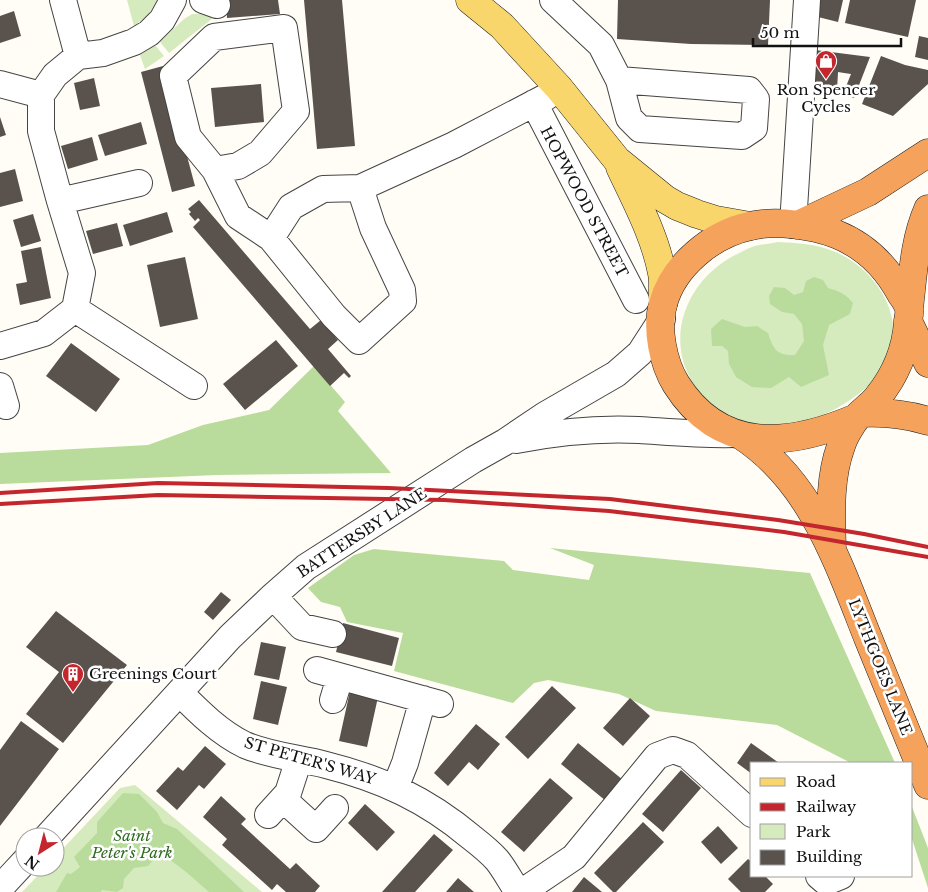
<svg xmlns="http://www.w3.org/2000/svg" width="928" height="892" viewBox="0 0 928 892" font-family="'Libre Baskerville',serif">
	<rect width="100%" height="100%" fill="#fffdf5"/>
	<path fill="#d5ebbd" d="M127,0H157L148,15L134,26Z
		M192,14H200L213,18L169,53L160,42L184,19Z
		M155,45L164,56L145,69L140,55Z
		M778,242C797,243 816,244 833,251C879,269 912,325 882,370C872,386 855,397 839,407C816,420 787,429 760,426C738,423 719,413 704,397C660,351 681,283 735,255C740,253 746,249 752,247C760,244 769,244 778,242Z
		M135,785L262,892H22L46,867H55V857L120,788Z"/>
	<path fill="#b9dc9c" d="M814,277L823,280L828,288C839,291 846,294 853,303L850,314L829,325L823,345L829,375L801,387L789,377L771,388L752,387L736,377L729,364L728,351L722,346H712L711,329L722,319L745,327L757,326L768,333C773,349 777,356 795,355L804,341L802,324L794,314L782,312L770,304L769,296L774,287L785,288L794,295L803,292L806,281Z
		M314,366L345,402L338,411L391,473L217,475L0,484V453L148,445L203,425L269,410Z
		M550,548L810,573L895,763H851L777,725L656,711L619,694L548,680L534,683L513,703L394,671L403,633L347,622L340,607L321,602L308,588L354,555L374,549L504,561L513,570L589,580L594,565Z
		M123,793L139,794L157,812L163,823L177,829L244,892H209L186,872L160,852L148,866L134,868L124,879L123,888L117,892L102,890L101,892H56L67,873L71,874L80,867L74,857L97,833V822Z
		M912,807L928,848V888L912,839Z"/>
	<path fill="#5a524d" d="M226,0H278L280,14L227,18Z
		M304,0H342L355,146L317,149Z
		M618,0H770L768,45L691,44L617,39Z
		M818,0H843L838,22L814,16Z
		M850,0H916L908,37L845,23Z
		M14,11L21,36L0,43V16Z
		M919,36L928,38V60L915,57Z
		M815,50L870,57L854,98L843,94L851,74L844,73L838,72L837,91L813,89Z
		M881,56L905,65L928,70V84L893,116L862,104Z
		M163,66L195,186L172,192L141,72Z
		M94,78L100,106L80,110L74,83Z
		M261,84L264,122L215,127L211,88Z
		M0,117L6,135L0,137Z
		M141,122L147,144L105,156L98,135Z
		M92,137L98,160L68,169L61,146Z
		M15,169L23,201L0,207V173Z
		M199,200L310,329L321,320L338,340L328,349L351,376L349,378L344,373L330,386L193,227L200,220L198,218L195,221L189,214L191,212L188,209Z
		M167,212L173,232L130,246L123,225Z
		M33,214L41,241L21,247L13,220Z
		M117,223L123,246L93,254L86,231Z
		M41,247L51,298L20,305L16,284L27,282L21,251Z
		M185,257L198,319L160,327L147,265Z
		M276,340L298,366L245,410L223,384Z
		M71,343L120,379L96,412L46,376Z
		M221,592L231,600L213,620L204,612Z
		M56,611L127,665L63,743L26,714L59,672L26,647Z
		M343,623L399,638L392,666L336,652Z
		M261,642L286,647L279,680L254,675Z
		M261,681L287,687L278,725L253,719Z
		M552,686L576,708L528,759L505,737Z
		M350,691L378,697L367,747L339,741Z
		M630,698L650,716L623,746L603,728Z
		M21,721L59,749L0,826V750Z
		M476,724L500,744L478,770L469,762L448,786L434,773Z
		M578,743L623,780L606,801L561,764Z
		M751,743L779,763H752V774L737,763Z
		M205,746L226,764L204,789L199,785L177,810L156,791L178,767L183,771Z
		M681,770L701,788L663,832L642,814Z
		M550,778L573,798L524,852L501,832Z
		M221,796L246,819L241,824L290,869L296,863L320,886L315,892H286L277,884L272,890L222,845L227,839L203,817Z
		M365,804L395,832L377,851L348,823Z
		M643,822L664,842L616,892H613L594,873Z
		M718,826L738,848L721,864L701,842Z
		M434,834L453,850L415,892H382Z
		M748,859L752,862V876H765L773,884L765,892H741L728,879Z
		M584,877L602,892H572Z
		M458,878L474,892H446Z"/>
	<g fill="none" stroke-linecap="round" stroke-linejoin="round">
		<g stroke="#444" stroke-width="28">
			<path id="minor" d="M63,0L78,56
				M203,0L217,5
				M553,0L601,45L619,80L629,118L640,129L742,136L754,128L756,99L749,90L619,80
				M0,84L41,95
				M534,103L636,300
				M215,170L238,166L260,153L296,111L284,28L214,37L173,76L188,137L215,170L238,216L271,238
				M360,188L373,228L402,290L403,301L359,341L334,316L271,238L291,207L323,189L360,188L454,145L546,97L559,88
				M60,201L139,183
				M793,225L807,0
				M75,309L194,386
				M0,346L44,333L75,309L82,273L60,201L41,131V95L55,75L78,56L103,53L134,42L149,33L162,20L173,0
				M0,386L6,406
				M516,440C557,432 597,428 639,430C671,432 703,435 735,434
				M273,596L302,627L333,634
				M317,670L440,704
				M180,693C199,712 220,733 245,745C271,756 300,758 326,765C382,779 427,800 471,837C480,844 490,852 497,860C505,870 511,882 518,892
				M333,700L340,677
				M395,788L405,763L423,699
				M283,799L316,829L335,808
				M268,815L288,793L299,759
				M47,837L230,637L273,596L306,567L473,460L505,442L545,415L616,374L640,353L662,319
				M819,876L826,882L841,876
				M0,888L25,861
				M522,892L574,857L657,756L673,750L687,755L752,814"/>
		</g>
		<g stroke="#222" stroke-width="29">
			<path id="major" d="M470,0L502,26L559,88L617,160L665,199L677,206L697,214L716,220L750,226
				M620,167C636,201 655,236 662,273C664,283 662,294 663,304"/>
		</g>
		<g stroke="#222" stroke-width="29">
			<path id="highway" d="M798,225L868,192L928,153
				M909,309C913,275 914,241 928,209
				M908,321L928,363
				M862,413C884,412 906,414 928,421
				M742,436C812,482 838,563 868,638C888,687 908,736 928,785
				M832,549C831,514 829,479 841,446C844,436 852,423 858,416C865,409 872,404 877,398C895,376 906,351 908,322C908,319 910,313 909,309C908,304 904,298 901,294C886,266 866,246 836,234C811,225 776,220 750,226C712,234 673,266 663,304C656,328 663,363 676,384C720,454 788,447 856,418"/>
		</g>
		<use href="#minor" stroke="#fff" stroke-width="26"/>
		<use href="#major" stroke="#f9d66b" stroke-width="28"/>
		<use href="#highway" stroke="#f5a25d" stroke-width="28"/>
		<path stroke="#c4262e" stroke-width="4" d="M0,493L158,483L389,488L610,499L778,520L864,534L928,547
			M0,504L158,495L444,500L609,511L784,532L928,557"/>
	</g>
	<defs>
		<g id="shop-pin" transform="scale(1.125)"><path d="M0 17L-7.5 6A9.5 9.5 0 1 1 7.5 6Z" fill="#c4262e" stroke="#fff"/><path d="M-5-2.5h2.3a2.7 3.5 0 0 1 5.4 0H5L5.5 6h-11ZM-1.5-2.5h3a1.5 2.3 0 0 0-3 0Z" fill="#fff"/></g>
		<g id="building-pin" transform="scale(1.125)"><path d="M0 17L-7.5 6A9.5 9.5 0 1 1 7.5 6Z" fill="#c4262e" stroke="#fff"/><path d="M-4-6H4V6H1V3H-1V6H-4ZM-2.5-4.3h1.7v1.8h-1.7ZM.8-4.3h1.7v1.8H.8ZM-2.5-1h1.7V.8h-1.7ZM.8-1h1.7V.8H.8Z" fill="#fff"/></g>
	</defs>
	<g fill-rule="evenodd">
		<use href="#shop-pin" x="826" y="61"/>
		<use href="#building-pin" x="73" y="674"/>
	</g>
	<g text-anchor="middle" stroke-width="5" stroke-linejoin="round" paint-order="stroke">
		<g font-size="15" fill="#111" stroke="#fff">
			<text x="826" y="95">Ron Spencer<tspan x="826" dy="17">Cycles</tspan></text>
			<text x="89" y="679" text-anchor="start">Greenings Court</text>
		</g>
		<g font-size="15" fill="#111" stroke="#fff">
			<text transform="translate(584 202) rotate(62)" y="5">HOPWOOD STREET</text>
			<text transform="translate(362 533) rotate(-33)" y="5">BATTERSBY LANE</text>
			<text transform="translate(880 667) rotate(68)" y="5">LYTHGOES LANE</text>
			<text transform="translate(310 761) rotate(16)" y="5">ST PETER'S WAY</text>
		</g>
		<g font-size="15" font-style="italic" fill="#2f6b1f" stroke="#fff">
			<text x="132" y="841">Saint<tspan x="132" dy="17">Peter's Park</tspan></text>
		</g>
	</g>
	<rect x="750" y="762" width="162" height="115" fill="#ffffff" stroke="#a0a0a0"/>
	<rect x="760" y="778" width="25" height="8" fill="#f9d66b" stroke="#a0a0a0"/>
	<text x="796" y="787" font-size="15" fill="#111111">Road</text>
	<rect x="760" y="803" width="25" height="8" fill="#c4262e" stroke="#a0a0a0"/>
	<text x="796" y="812" font-size="15" fill="#111111">Railway</text>
	<rect x="760" y="824" width="25" height="15" fill="#d5ebbd" stroke="#a0a0a0"/>
	<text x="796" y="837" font-size="15" fill="#111111">Park</text>
	<rect x="760" y="850" width="25" height="15" fill="#5a524d" stroke="#a0a0a0"/>
	<text x="796" y="862" font-size="15" fill="#111111">Building</text>
	<g transform="translate(40 852) rotate(216)"><circle r="24" fill="#ffffff" stroke="#a0a0a0"/>
	<path d="M0-4L9 19L0 12L-9 19Z" fill="#c4262e"/>
	<text y="-8" font-size="14" font-weight="bold" text-anchor="middle" fill="#111111">N</text>
	</g>
	<path d="M753 38v8h148v-8" fill="none" stroke="#111111" stroke-width="2.5"/>
	<text x="760" y="38" font-size="15" fill="#111111" stroke="#ffffff" stroke-width="4" paint-order="stroke">50 m</text>
</svg>
